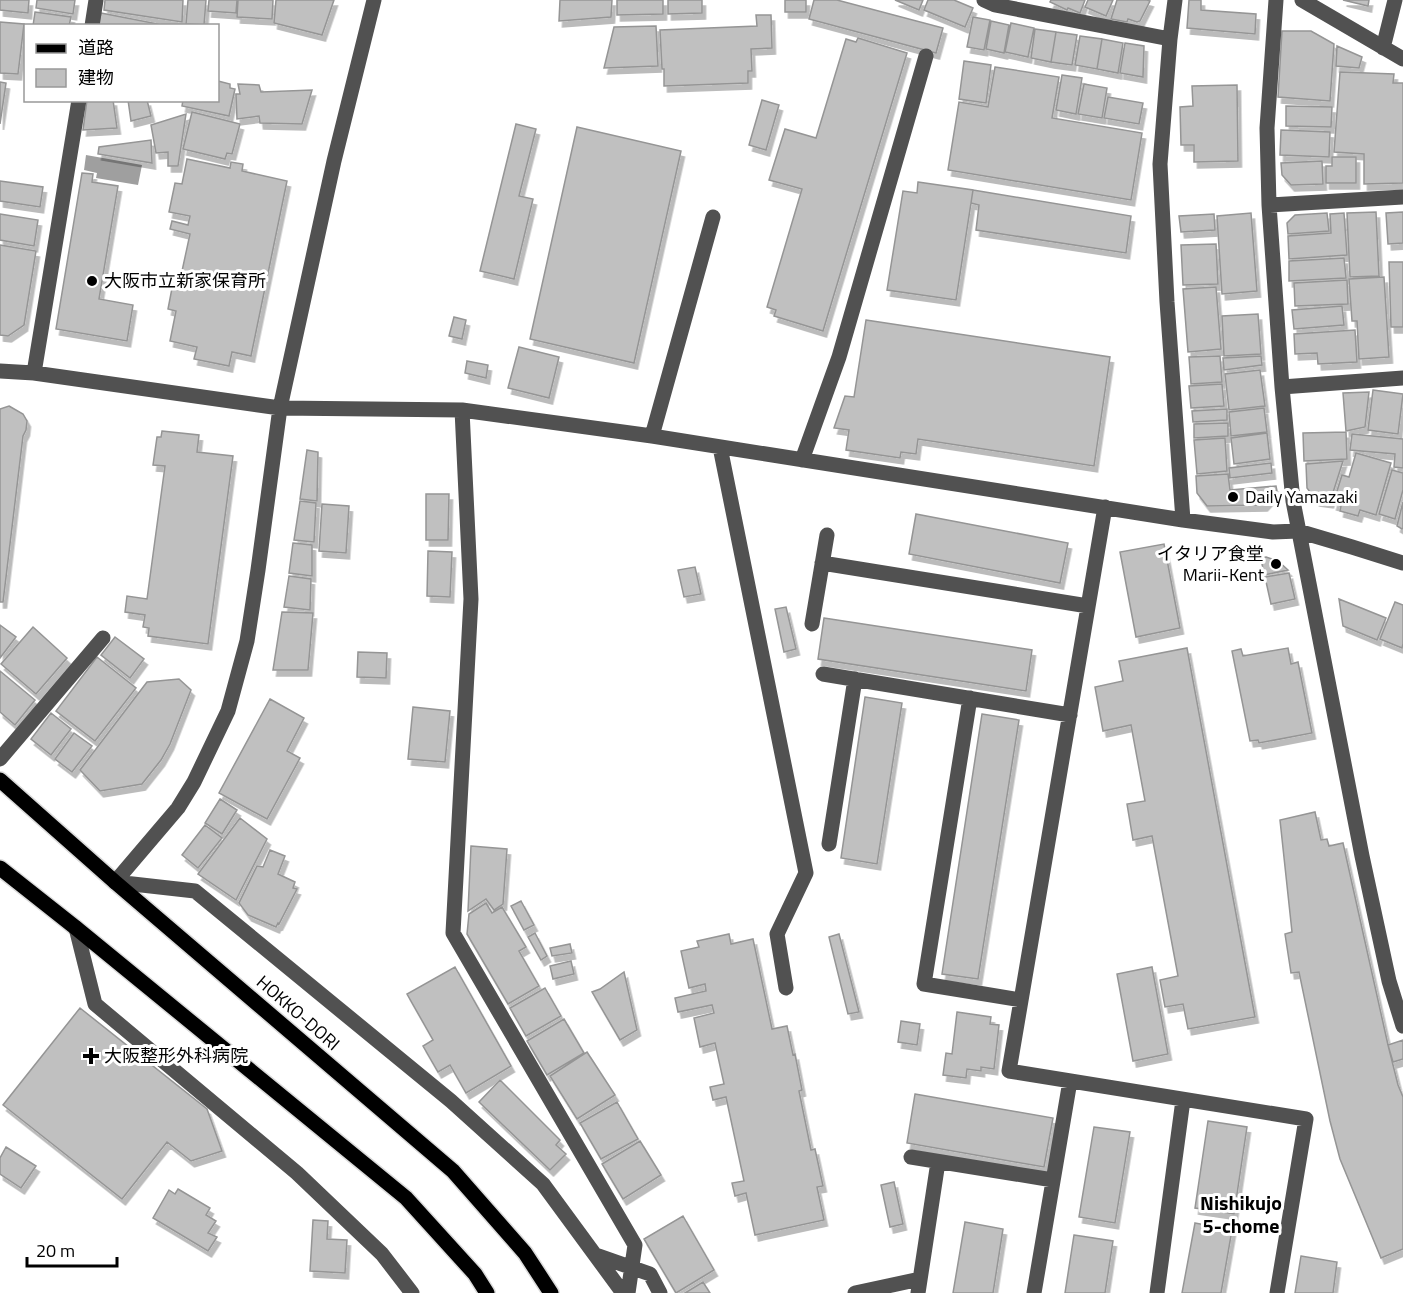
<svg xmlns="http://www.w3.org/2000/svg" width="1403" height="1293" viewBox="0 0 1403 1293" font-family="'Titillium Web','Noto Sans JP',sans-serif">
	<defs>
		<filter id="shadow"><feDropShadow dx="3.5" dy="6" stdDeviation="0" flood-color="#0004"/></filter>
	</defs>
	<rect width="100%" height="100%" fill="#fff"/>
	<path fill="#9f9f9f" d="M86,155L142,165L138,185L96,178L97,173L84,170Z"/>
	<path fill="#c0c0c0" stroke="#959595" stroke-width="1.5" filter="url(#shadow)" d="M0,0H29L28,13L0,10Z
		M37,0H75L73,14L36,8Z
		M105,0H183L182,22L104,10Z
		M188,0H206L204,25L186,24Z
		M209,0H237L236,13L208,11Z
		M238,0H273L272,19L237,17Z
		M276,0H334L322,35L274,23Z
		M560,0H612L611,17L559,21Z
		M617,0H663V14L617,15Z
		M668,0H702V13L668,14Z
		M785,0H806V12H785Z
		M814,0H837L943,28L936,53L809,19Z
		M895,0H923L919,10Z
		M928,0H954L973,8L965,27L924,10Z
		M1051,0H1085L1080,13L1068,8L1067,10L1050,2Z
		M1088,0H1113L1106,16L1085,7Z
		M1117,0H1147L1150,1L1140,21L1137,22L1128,19L1127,22L1111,19Z
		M1189,0H1201V10L1256,14L1255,34L1187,28Z
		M1343,0H1369L1368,6Z
		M35,12L71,17L69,26H33Z
		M101,13L163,25V26H98Z
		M756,15H771L772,48L751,49L752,71H748V83L664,86V69H662L660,30L757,26Z
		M973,17L990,20L984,50L967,47Z
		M991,21L1009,25L1004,53L986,49Z
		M0,22L24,24L18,74L0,73Z
		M1011,23L1034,28L1028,57L1005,52Z
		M656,26L658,66L604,68L614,27Z
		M1035,29L1056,32L1051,62L1031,58Z
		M1282,31H1311L1334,44L1330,101L1278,97Z
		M1056,32L1077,35L1072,65L1051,62Z
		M1080,36L1102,39L1097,69L1075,65Z
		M858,38L907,53L823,331L774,316L776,310L767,307L802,189L769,180L785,129L816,138L846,39L856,42Z
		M1102,39L1123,43L1118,73L1097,69Z
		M1125,43L1144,46L1143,77L1120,73Z
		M1337,46L1362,57L1359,68L1336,66Z
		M964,61L991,65L986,103L959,99Z
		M995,67L1059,77L1052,118L1142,133L1131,200L948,170L959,102L988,107Z
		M1340,72L1394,74L1393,83H1403V183L1364,184V154L1334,152Z
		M1062,75L1082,78L1076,114L1056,110Z
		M218,81L230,84V88L235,89L229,116L182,106L183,100H218Z
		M0,82L6,83L0,124Z
		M238,84L259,85L261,92L312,90L302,124L260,123L259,116L237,119L236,94H240Z
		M1084,84L1107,88L1102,118L1078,114Z
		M1237,85L1238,161L1194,162V145H1181L1180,107L1193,106L1192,86Z
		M1108,97L1143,103L1139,124L1104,118Z
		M87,100H113L117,128L83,130Z
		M128,100H147L151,116L131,121Z
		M762,100L779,105L766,150L749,145Z
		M1286,106L1332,107L1331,127L1286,126Z
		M192,112L240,124L232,154L227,153L225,159L183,149Z
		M186,114L178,166H168V152L156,153L151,125Z
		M516,124L536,129L519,196L533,199L514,279L480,271Z
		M577,127L681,151L634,363L530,339Z
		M1281,130L1330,132L1329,157L1280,155Z
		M151,140L152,163L98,154L99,147Z
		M1332,157H1356V183H1326V166H1332Z
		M187,159L230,168L231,162L243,164L242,171L287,181L251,356L232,352L229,366L194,359L197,347L170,341L176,311L168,309L173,283L179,285L190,234L170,229L172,221L188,225L190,216L169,212L175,183L182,184Z
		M1322,161L1323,184L1291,185L1282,175L1281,163Z
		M82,173L93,174L92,182L118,186L99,299L133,305L127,341L56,329Z
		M0,181L43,187L40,207L0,201Z
		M918,182L973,190L956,300L887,290L903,191L917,193Z
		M973,190L1131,216L1126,253L976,230L979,205L971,203Z
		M1376,212L1379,276L1350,277L1347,213Z
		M1403,212V243L1388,244L1386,213Z
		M1251,213L1257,291L1222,294L1217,216Z
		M1327,213L1329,231L1288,234L1287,223L1295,215Z
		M1344,213L1347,255L1289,259L1288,236L1331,233L1330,214Z
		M0,214L38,220L34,246L0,240Z
		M1214,214L1215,230L1181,232L1179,216Z
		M1216,244L1218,284L1183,285L1181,245Z
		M0,245L36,251L24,325L8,336L0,335Z
		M1344,258L1346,278L1289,281V261Z
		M1389,262H1403V327H1391Z
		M1384,277L1389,357L1359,359L1357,321H1352L1349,279Z
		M1347,280L1348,304L1295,306L1294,283Z
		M1216,287L1221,349L1188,352L1183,289Z
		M1342,306L1344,325L1294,329L1292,310Z
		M1258,314L1261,354L1224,356L1222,316Z
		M454,317L466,320L462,339L449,336Z
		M866,320L1110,357L1094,466L918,439L916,454L901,452L900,458L846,450L849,430L834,428L845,396L854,397Z
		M1355,330L1357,362L1318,364L1317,353L1295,354L1294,334Z
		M519,347L559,357L549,398L508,388Z
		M1220,356L1222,382L1191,384L1189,357Z
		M1261,356L1262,365L1224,370L1223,358Z
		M467,361L488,365L486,378L465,373Z
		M1260,370L1265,406L1229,410L1225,374Z
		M1222,384L1224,406L1191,408L1189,386Z
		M1373,390L1403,394L1398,434L1368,430Z
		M1369,392L1365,427L1346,431L1343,393Z
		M9,406L23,414L27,421L26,430L23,436L3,602H0V409Z
		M1264,408L1267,432L1231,436L1229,412Z
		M1227,409V420L1193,422L1192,411Z
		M1228,423V436L1194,438V424Z
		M162,431L199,435L197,452L233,456L208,644L148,636L149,628L143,627L145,615L125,612L127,596L147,599L165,466L153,465L157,437H161Z
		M1346,432L1347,459L1304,461L1303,433Z
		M1267,433L1270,459L1234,464L1231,438Z
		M1352,434L1403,439V468L1394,467L1395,454L1350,450Z
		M1225,438L1227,471L1197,474L1194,440Z
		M307,450L318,452L317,501L300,499Z
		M1356,453L1391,463L1376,515L1360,510L1358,516L1340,511L1341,506L1333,504L1342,475L1349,477Z
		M1343,461L1330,502L1316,500L1307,488L1306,464Z
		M1271,463L1272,473L1230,478L1229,468Z
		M1392,470L1403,473V490L1395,519L1379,514Z
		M1228,474L1230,490L1276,486L1277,491L1264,505L1207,506L1197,493L1196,476Z
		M426,494H449L448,540H426Z
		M300,501L316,503L314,542L294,540Z
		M1403,502V528L1402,529L1397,526Z
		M322,504L349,506L346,553L319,551Z
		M916,514L1068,543L1060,583L909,554Z
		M293,543L312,545V576L289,573Z
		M1164,544L1180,628L1136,637L1120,552Z
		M428,551L452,552L450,597L427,596Z
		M1266,557L1278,561L1288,570L1264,575L1261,558Z
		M695,567L701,594L684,597L678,570Z
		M1289,573L1295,599L1271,604L1265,577Z
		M289,576L311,579L310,610L284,607Z
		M1339,599L1386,618L1377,640L1343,626Z
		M1395,602L1403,605V644L1402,648L1380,639Z
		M786,607L796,649L784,652L775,609Z
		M282,612L313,613L308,670H273Z
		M824,618L1032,650L1026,691L818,659Z
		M0,625L16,637L0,658Z
		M33,627L67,658L36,694L1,664Z
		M115,637L144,659L130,678L101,655Z
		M1187,648L1255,1017L1188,1029L1183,1004L1165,1007L1160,980L1178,976L1152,836L1133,840L1127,804L1145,801L1131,725L1103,731L1095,687L1123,681L1119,661Z
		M1288,648L1291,664L1298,662L1312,733L1259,743L1258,740L1250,741L1232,651L1241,649L1243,656Z
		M358,652L387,653L386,678L357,677Z
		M97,657L136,688L95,741L56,711Z
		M0,671L35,700L15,725L0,712Z
		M179,679L191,690L170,744L161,760L142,784L100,791L80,770L147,682Z
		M865,697L902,703L877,864L841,858Z
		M270,699L304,718L287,751L300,758L267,819L219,793Z
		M413,707L450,711L445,762L408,759Z
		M51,713L71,729L51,755L31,739Z
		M982,714L1019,720L978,979L942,974Z
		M74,733L92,746L72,772L55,759Z
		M220,799L237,810L222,834L205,823Z
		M1315,812L1321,840L1327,839L1329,846L1343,843L1388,1045L1398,1085L1403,1097V1249L1381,1258L1340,1159L1330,1121L1299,972L1291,973L1285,934L1292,932L1280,820Z
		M240,818L267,839L236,900L198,874Z
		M205,825L222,838L198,868L182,855Z
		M471,846L507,849L503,904L494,910L486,899L468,911Z
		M270,850L285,856L278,874L295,882L293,888L297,889L279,924L278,923L276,927L248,915L239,903L257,866L263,867Z
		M521,901L534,925L524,930L511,906Z
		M486,903L492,913L502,907L526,947L519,951L539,986L508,1004L467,934L469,914Z
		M535,933L547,956L541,960L528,937Z
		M729,934L731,944L753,939L772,1029L787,1026L793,1055L795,1054L802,1090L799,1091L811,1150L815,1149L823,1186L817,1187L824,1220L755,1235L746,1193L735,1196L732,1183L744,1181L726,1097L713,1100L710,1087L724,1084L715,1043L700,1047L694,1018L714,1013L712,1005L678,1012L675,998L706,991L705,984L689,988L681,951L699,947L697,941Z
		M839,934L859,1012L848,1014L829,937Z
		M570,944L572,953L552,956L550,948Z
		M571,961L574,974L553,979L550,966Z
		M455,967L511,1066L466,1093L450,1065L438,1072L423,1046L433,1040L407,994Z
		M1152,967L1168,1054L1133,1061L1117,974Z
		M624,972L637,1030L620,1040L592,992L600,989Z
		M545,988L561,1016L526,1036L510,1008Z
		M80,1008L207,1109L222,1151L191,1161L167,1142L122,1199L3,1105Z
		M957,1012L991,1017L990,1024L999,1025L994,1069L981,1067V1071L967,1069L966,1078L943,1075L946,1053L952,1054Z
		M564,1019L584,1053L547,1075L527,1041Z
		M901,1021L920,1024L917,1045L898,1042Z
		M1403,1040V1059L1393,1062L1388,1045Z
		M587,1052L615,1095L577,1119L550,1076Z
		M500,1080L560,1140L556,1145L566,1154L550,1170L479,1102Z
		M915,1094L1053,1118L1044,1167L907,1143Z
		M617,1102L638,1139L601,1159L580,1123Z
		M1208,1121L1247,1127L1234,1214L1195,1208Z
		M1094,1127L1130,1132L1115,1223L1079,1217Z
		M640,1141L661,1175L623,1199L602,1164Z
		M6,1147L36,1166L21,1188L0,1174V1158Z
		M894,1182L903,1224L890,1227L881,1185Z
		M178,1189L210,1208L206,1215L216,1221L208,1233L217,1237L208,1251L153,1218L169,1190L175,1194Z
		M683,1216L714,1270L676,1293L644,1239Z
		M313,1220L328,1221L327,1239L347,1240L345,1273L310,1271Z
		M965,1222L1003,1229L993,1293H953Z
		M1195,1223L1232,1230L1221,1293H1182Z
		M1074,1235L1113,1241L1105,1293H1065Z
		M1301,1256L1337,1262L1333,1293H1295Z
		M703,1282L710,1293H685Z"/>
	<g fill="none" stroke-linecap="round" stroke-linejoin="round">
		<g stroke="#dbdbdb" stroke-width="18">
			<path id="major" d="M0,780L115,882L453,1171L525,1253L551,1293
				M0,868L76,928L406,1198L475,1274L487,1293"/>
		</g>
		<path stroke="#515151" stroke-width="15" d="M984,0L995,5L1170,39
			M1175,0L1170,39L1160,164L1167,302L1183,520
			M1276,0L1267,128L1269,205L1282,387L1293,501L1362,856L1389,981L1403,1026
			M1302,0L1403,59
			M92,26L96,0
			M1383,48L1395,0
			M1269,205L1403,197
			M0,371L34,373L280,408L462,410L652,436L1183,520L1273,532L1298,531L1352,547L1403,563
			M34,373L79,100
			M1282,387L1403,378
			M462,410L471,599L453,933L635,1245L628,1293
			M652,436L713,217
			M720,447L806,873L777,934L786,988
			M802,460L839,357L926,56
			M1105,507L1009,1071L1306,1119L1277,1293
			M822,563L1088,606
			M812,624L827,535
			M823,674L1070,715
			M970,698L924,984L1021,1000
			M0,759L103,638
			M829,844L855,679
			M115,882L178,808L194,782L228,711L247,641L258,570L280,408L334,161L374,0
			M115,882L195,891L451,1101L543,1184L623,1293
			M76,928L95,1004L297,1173L382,1254L412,1293
			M911,1157L1053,1180
			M596,1255L650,1274L660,1293
			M855,1293L920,1279
			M918,1293L938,1162
			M1034,1293L1070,1081
			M1157,1293L1183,1100"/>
		<use href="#major" stroke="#000" stroke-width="15"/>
	</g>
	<g fill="#000" stroke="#fff" stroke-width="2">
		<circle cx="92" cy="281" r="6"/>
		<circle cx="1233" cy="497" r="6"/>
		<circle cx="1276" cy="564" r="6"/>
		<path d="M88 1047h6v6h6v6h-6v6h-6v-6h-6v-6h6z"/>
	</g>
	<g text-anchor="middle" stroke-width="6" stroke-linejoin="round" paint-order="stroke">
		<g font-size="18" fill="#000" stroke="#fff" text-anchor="start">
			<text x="104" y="287">大阪市立新家保育所</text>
			<text x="1245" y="503">Daily Yamazaki</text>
			<text x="1264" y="560" text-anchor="end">イタリア食堂<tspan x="1264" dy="21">Marii-Kent</tspan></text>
			<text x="104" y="1062">大阪整形外科病院</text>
		</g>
		<g font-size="18" fill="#000" stroke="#fff">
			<text transform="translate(298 1013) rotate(41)" y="6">HOKKO-DORI</text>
		</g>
		<g font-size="20" font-weight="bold" fill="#000" stroke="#fff">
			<text x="1241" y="1210">Nishikujo<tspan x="1241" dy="23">5-chome</tspan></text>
		</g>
	</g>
	<rect x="24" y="24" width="195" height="78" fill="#ffffff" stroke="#999999" stroke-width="1.5"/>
	<rect x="36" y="44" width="30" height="9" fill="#000000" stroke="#999999" stroke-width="1.5"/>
	<text x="78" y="54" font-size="18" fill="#000000">道路</text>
	<rect x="36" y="69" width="30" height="18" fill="#c0c0c0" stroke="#999999" stroke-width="1.5"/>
	<text x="78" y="84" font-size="18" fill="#000000">建物</text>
	<path d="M27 1257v9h90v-9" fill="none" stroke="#000000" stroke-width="3"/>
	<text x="36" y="1257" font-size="18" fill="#000000" stroke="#ffffff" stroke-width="4.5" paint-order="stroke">20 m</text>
</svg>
